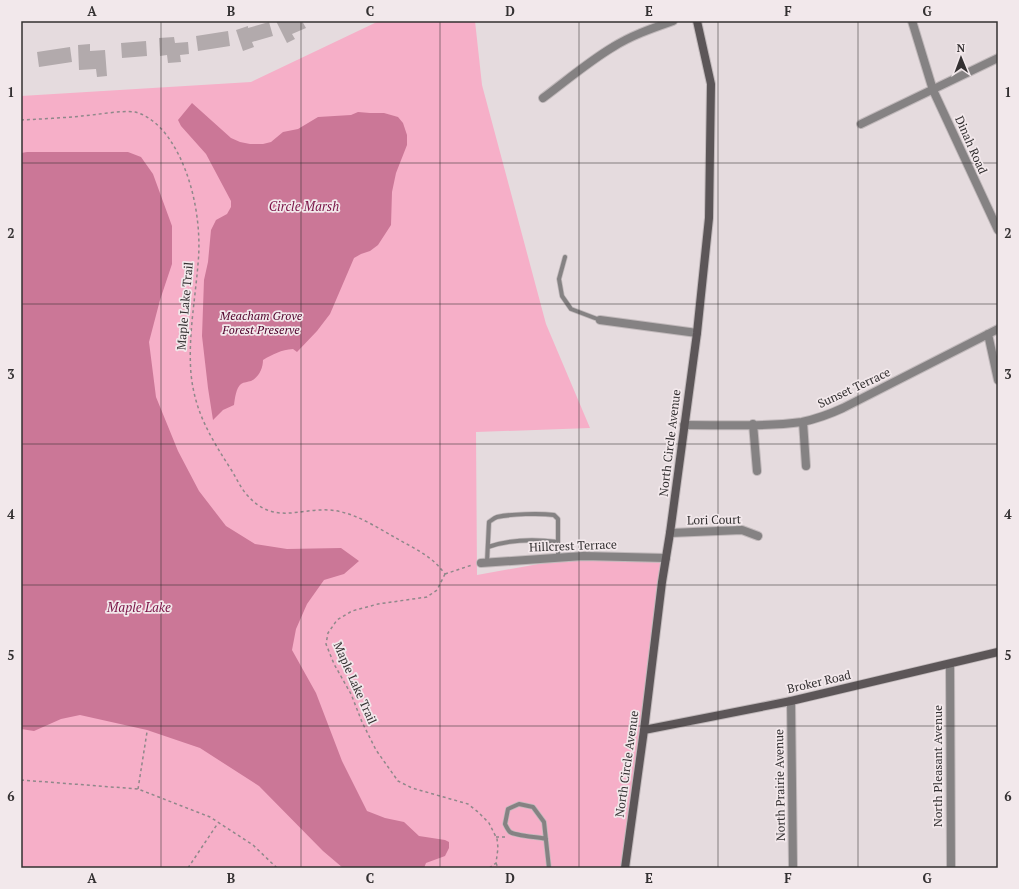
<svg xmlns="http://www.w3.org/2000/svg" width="1019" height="889" viewBox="0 0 1019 889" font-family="'PT Serif',serif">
	<rect width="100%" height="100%" fill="#e5dbde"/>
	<path fill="#f6afc8" d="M379,21H475L482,85L546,324L590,428L476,432L477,575L583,556L666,558L624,868H21V96L251,82Z"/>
	<path fill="#cb7797" d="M192,103L231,138L240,142L250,144H263L271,142L283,132L298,129L318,117L351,115L358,112L370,113H384L398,117L403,123L407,135V145L396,173L392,192L391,225L378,245L370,251L361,254L354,258L330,314L317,331L297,352L293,349C281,350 273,354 263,360C263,368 259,377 251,381C248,382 244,382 241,384C236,388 235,398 234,405L223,410L213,420L208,388L202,336L204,280L208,262L211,230L216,220L227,214L231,207V201L206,154L181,126L178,120Z
		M27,152H128L141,157L153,174L172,226V264L160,300L149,342L156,397L178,451L199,491L226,526L255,544L287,549L341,548L359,561L344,574L324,580L307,604L296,629L292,650L316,693L342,761L367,811L385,818L404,822L419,836L445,840L449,842V848L445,856L426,863L424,868H343L323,851L259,786L200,748L147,730L80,715L61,719L34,731L21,729V153Z"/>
	<path fill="#b2aaac" d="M276,21H302L306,28L292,34L295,39L287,43Z
		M269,22L273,36L252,42L254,47L243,51L236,30L248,26V28Z
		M228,31L230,46L198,51L196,36Z
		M174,37L175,43L188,42L189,54L180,55L181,62L168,63L167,55L160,56L159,38Z
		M146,41L147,56L122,58L121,43Z
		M90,44V51L105,50L107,76L97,77L96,69L79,70L78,45Z
		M70,47L72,62L39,67L37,52Z"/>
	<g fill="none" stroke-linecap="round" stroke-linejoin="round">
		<g stroke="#c1b9bb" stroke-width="5.5">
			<path id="lane" d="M565,257L559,279L562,296L571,309L600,320
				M488,547C511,539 534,539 558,542
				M487,562L489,522C492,520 494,518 497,517C512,514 539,513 554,515L558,519V558
				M546,839C538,837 516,836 510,832C508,830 506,826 505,824L508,809L519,804L533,807L544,822L549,868"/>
		</g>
		<g stroke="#c1b9bb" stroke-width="10">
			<path id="street" d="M912,21L933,90L998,230
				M543,98C566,81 588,62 613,47C632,35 653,28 673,21
				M861,124L998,58
				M600,320L697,333
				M988,334L998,380
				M803,422L806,466
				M753,424L757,471
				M684,425C723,425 764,427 802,422C816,419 830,414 843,408L998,329
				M670,533L742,530L758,536
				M481,563L583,556L666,558
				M950,664L951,868
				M791,701L793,868"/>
		</g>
		<g stroke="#c1b9bb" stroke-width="10">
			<path id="secondary" d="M644,730L791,701L998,652
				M625,868L644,730L662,582L670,533L697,333L709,218L711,84L697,21"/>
		</g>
		<path stroke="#8f888a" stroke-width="1.5" stroke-dasharray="3 3" stroke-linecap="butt" d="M21,120C41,119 62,118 82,116C96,115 122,110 135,112C151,116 164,130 172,143C193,176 202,225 198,264C195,301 188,337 191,374C195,413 211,438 232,471C237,479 241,489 248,496C274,525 299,508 330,510C354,512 376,527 396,538C408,545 421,551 432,560C437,564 441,569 445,574
			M445,574L437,590L427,597L378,604L352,611L337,620L328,633L326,644L334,664L351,694L362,722L376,750L398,781L412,788L468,804L478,812L489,823L497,839L498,848L496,863L489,868
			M445,574L472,565
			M21,780L138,789L210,817L253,845L277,868
			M138,789L147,732
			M496,837H506
			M496,863L498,868
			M188,868L218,823"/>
		<use href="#lane" stroke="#858283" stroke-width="4"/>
		<use href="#street" stroke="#858283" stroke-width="8"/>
		<use href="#secondary" stroke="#5c5658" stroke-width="8"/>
	</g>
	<path fill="none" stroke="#333031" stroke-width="1" stroke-opacity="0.55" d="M161,21V868M301,21V868M440,21V868M579,21V868M718,21V868M858,21V868M21,163H998M21,304H998M21,444H998M21,585H998M21,726H998"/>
	<g text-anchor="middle" stroke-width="3.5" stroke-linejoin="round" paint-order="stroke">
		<g font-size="12" fill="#333031" stroke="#f2e8eb">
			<text transform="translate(971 145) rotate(66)" y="4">Dinah Road</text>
			<text transform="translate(185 306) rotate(-85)" y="4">Maple Lake Trail</text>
			<text transform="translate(854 388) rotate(-25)" y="4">Sunset Terrace</text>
			<text transform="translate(670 443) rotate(-83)" y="4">North Circle Avenue</text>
			<text transform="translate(714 520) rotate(-1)" y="4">Lori Court</text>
			<text transform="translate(573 546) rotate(-2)" y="4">Hillcrest Terrace</text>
			<text transform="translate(819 682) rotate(-13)" y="4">Broker Road</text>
			<text transform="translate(355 683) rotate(66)" y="4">Maple Lake Trail</text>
			<text transform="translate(627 764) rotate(-82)" y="4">North Circle Avenue</text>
			<text transform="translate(938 766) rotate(-90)" y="4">North Pleasant Avenue</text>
			<text transform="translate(780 785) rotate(-91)" y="4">North Prairie Avenue</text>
		</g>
		<g font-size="12" font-style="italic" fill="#51032c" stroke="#f2e8eb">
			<text x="261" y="320">Meacham Grove<tspan x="261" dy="14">Forest Preserve</tspan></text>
		</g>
		<g font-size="13" font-style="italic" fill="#7a1447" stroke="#f2e8eb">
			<text x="304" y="211">Circle Marsh</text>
			<text x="139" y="612">Maple Lake</text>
		</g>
	</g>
	<rect width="1019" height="889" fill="none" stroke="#f2e8eb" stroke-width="44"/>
	<g transform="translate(961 58) rotate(359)" stroke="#f2e8eb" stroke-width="3" paint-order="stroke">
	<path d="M0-3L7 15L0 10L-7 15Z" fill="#333031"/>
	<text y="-6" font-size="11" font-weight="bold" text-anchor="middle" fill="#333031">N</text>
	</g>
	<rect x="22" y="22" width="975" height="845" fill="none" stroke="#333031" stroke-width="1.5"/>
	<g font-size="13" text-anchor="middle" font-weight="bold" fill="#333031">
		<text x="92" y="16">A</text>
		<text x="231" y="16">B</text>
		<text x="370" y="16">C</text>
		<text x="510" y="16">D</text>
		<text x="649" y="16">E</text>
		<text x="788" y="16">F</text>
		<text x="927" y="16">G</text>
		<text x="11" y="97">1</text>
		<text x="1008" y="97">1</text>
		<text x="11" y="238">2</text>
		<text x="1008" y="238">2</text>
		<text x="11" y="379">3</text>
		<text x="1008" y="379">3</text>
		<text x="11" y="519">4</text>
		<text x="1008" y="519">4</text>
		<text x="11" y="660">5</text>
		<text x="1008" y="660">5</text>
		<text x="11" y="801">6</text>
		<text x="1008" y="801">6</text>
		<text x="92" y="883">A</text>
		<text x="231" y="883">B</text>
		<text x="370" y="883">C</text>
		<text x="510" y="883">D</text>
		<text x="649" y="883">E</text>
		<text x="788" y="883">F</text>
		<text x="927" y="883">G</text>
	</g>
</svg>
